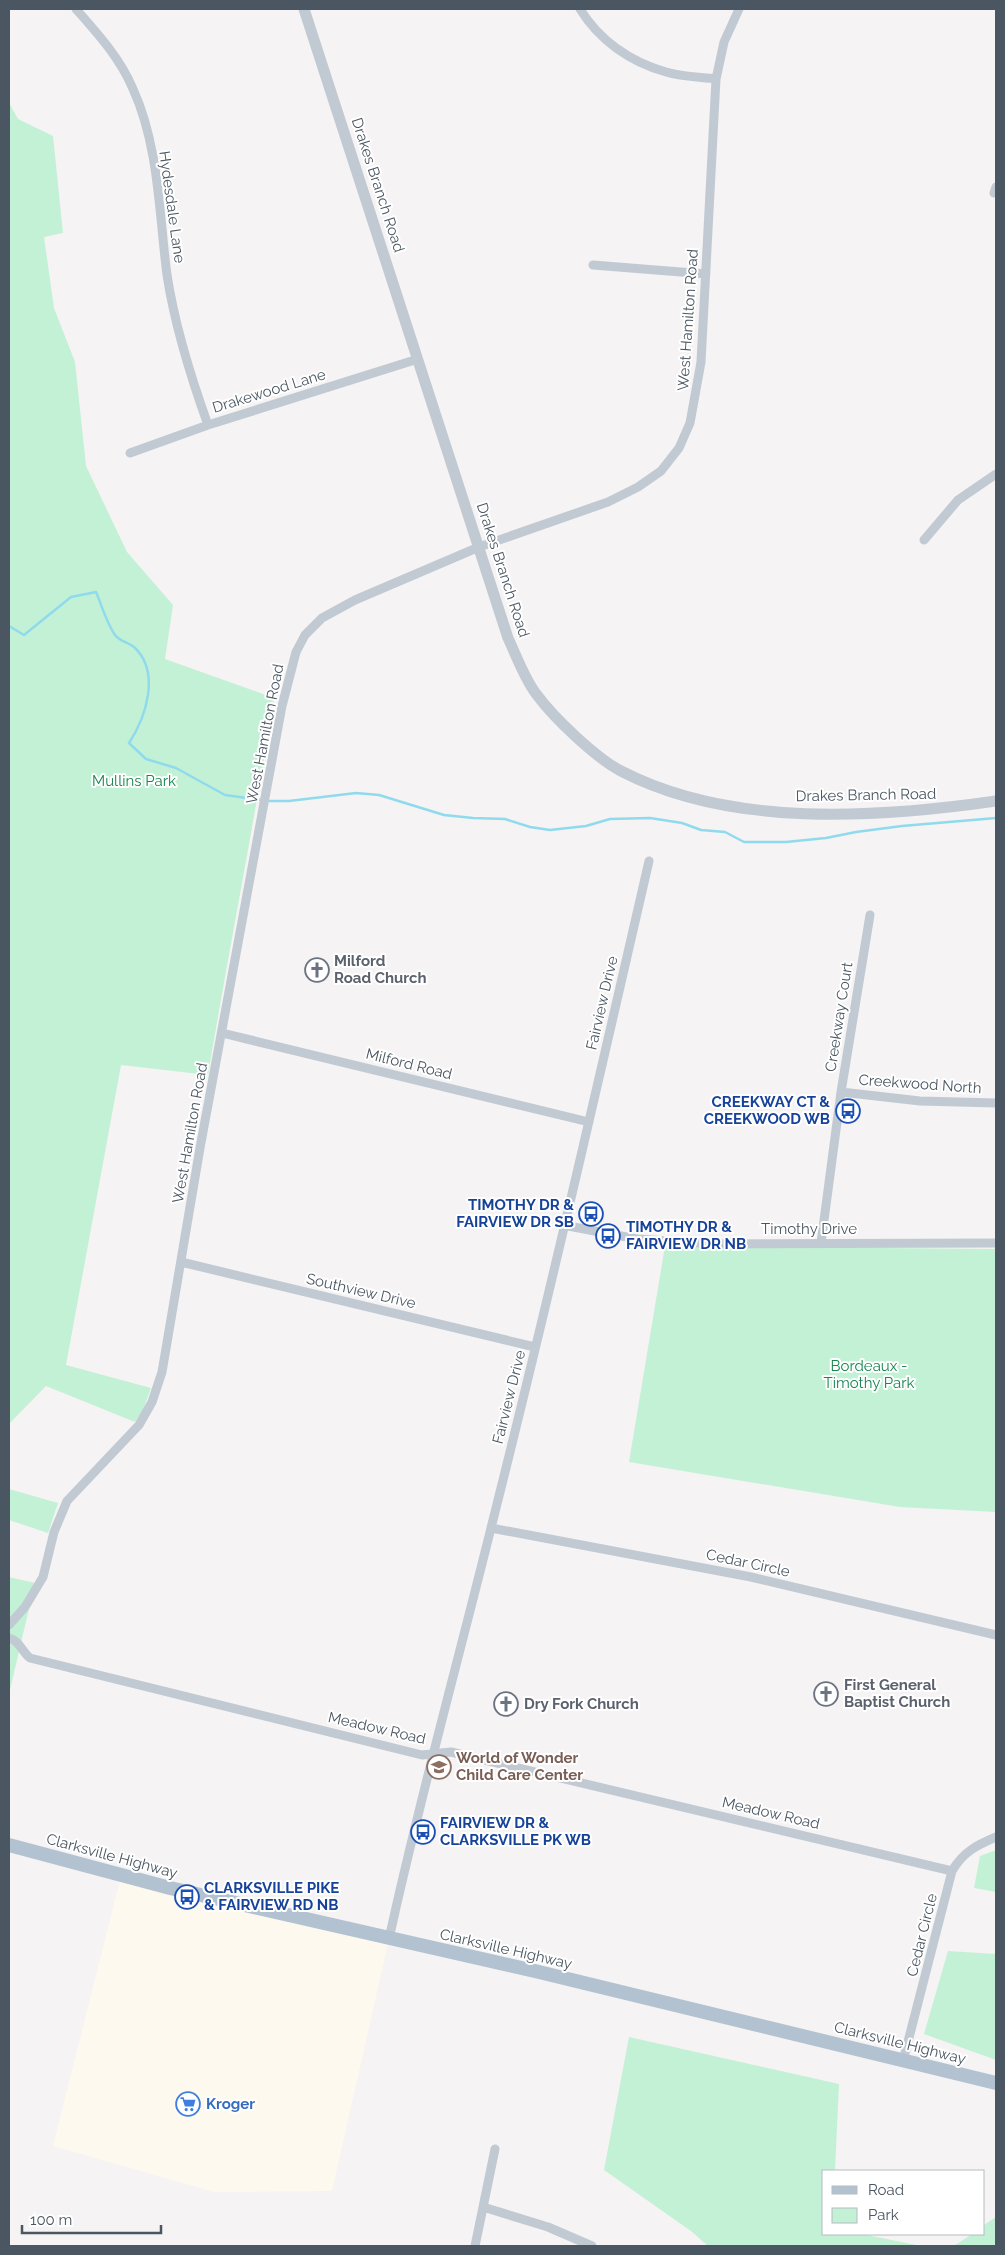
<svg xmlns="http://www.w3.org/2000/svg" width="1005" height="2255" viewBox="0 0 1005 2255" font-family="Raleway,sans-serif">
	<rect width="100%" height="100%" fill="#f5f3f3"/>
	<path fill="#fdf9ef" d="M121,1876L389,1939L332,2191L214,2192L53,2146Z"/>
	<path fill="#c3f1d5" d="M9,103L18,119L53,136L63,233L44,237L54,308L75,362L86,466L127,552L173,605L165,659L274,698C254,824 229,949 208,1075L121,1065L66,1365L151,1388L143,1410L135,1422L46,1386L9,1424Z
		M665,1246L996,1249V1512L900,1507L629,1462Z
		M9,1489L58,1503L48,1533L9,1520Z
		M9,1577L35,1583L9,1694Z
		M996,1850V1892L974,1888L980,1856Z
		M948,1951L996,1954V2060L924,2034Z
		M629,2037L839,2084L835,2171H824V2234H862L921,2246H708L691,2231L604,2170Z
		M996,2217V2246H954L972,2234H984V2225Z"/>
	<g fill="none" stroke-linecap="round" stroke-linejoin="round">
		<path stroke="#90daee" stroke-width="2.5" d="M9,626L24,635L71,597L96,592C102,606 106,622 115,635C119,641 128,642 134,647C161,672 146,717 129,743L146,759L176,768L225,795L262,800
			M268,801H289L356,793L379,795L444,815L473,818L505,819L530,827L550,830L586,826L610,819L650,818L682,823L701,830L725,832L744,842H786L826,838L856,832L902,826L996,818"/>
		<path stroke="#c1cad2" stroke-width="9" d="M76,9C98,34 120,58 133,89C159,146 159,214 167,275C175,327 190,375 208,425
			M580,9C599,40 630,62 666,72C682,77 700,77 716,79
			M994,193L996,187
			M593,265L706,274
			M130,453L208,425L418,359
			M924,540L958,500L996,474
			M222,1033L589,1122
			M841,1092L920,1101L996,1103
			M563,1225L637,1239L713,1244L996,1243
			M821,1243L841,1092L870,915
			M181,1262L535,1347
			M491,1528L751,1577L996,1635
			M9,1625L25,1607L43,1577L54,1532L67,1501L139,1425L152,1402L162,1372L200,1148L282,706L296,652L305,635L322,618L355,600L479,547L608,502L638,487L661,471L679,448L690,423L701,362L716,79L724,42L739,9
			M9,1638C20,1641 22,1652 30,1658L422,1755L451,1752L952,1871
			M389,1939C419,1801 457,1665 491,1528C547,1306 598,1083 649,861
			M903,2061L952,1871C963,1852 977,1845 996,1837
			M483,2207L548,2227L592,2246
			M475,2246L495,2149"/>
		<path stroke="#c1cad2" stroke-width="11" d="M304,9L508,638C516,655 525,680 537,695C554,718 596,758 621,771C731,828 877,818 996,801"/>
		<path stroke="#b3c2d1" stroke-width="14" d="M9,1845L170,1888L539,1972L996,2083"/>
	</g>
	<defs>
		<g id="church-ring" transform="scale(1.25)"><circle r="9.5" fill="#fff" stroke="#6b7280" stroke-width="1.5"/><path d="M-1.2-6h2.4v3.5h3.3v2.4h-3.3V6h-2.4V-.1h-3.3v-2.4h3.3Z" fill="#6b7280"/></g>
		<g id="bus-ring" transform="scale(1.25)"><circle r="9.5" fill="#fff" stroke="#1a4fb4" stroke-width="1.5"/><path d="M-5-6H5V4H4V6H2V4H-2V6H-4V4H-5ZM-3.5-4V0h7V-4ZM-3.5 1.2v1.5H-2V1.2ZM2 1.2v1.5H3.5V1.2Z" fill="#1a4fb4"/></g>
		<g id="school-ring" transform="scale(1.25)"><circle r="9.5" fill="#fff" stroke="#8d6e63" stroke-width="1.5"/><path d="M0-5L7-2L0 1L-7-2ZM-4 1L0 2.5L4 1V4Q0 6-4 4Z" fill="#8d6e63"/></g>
		<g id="supermarket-ring" transform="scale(1.25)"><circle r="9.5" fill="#fff" stroke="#3f7fe0" stroke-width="1.5"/><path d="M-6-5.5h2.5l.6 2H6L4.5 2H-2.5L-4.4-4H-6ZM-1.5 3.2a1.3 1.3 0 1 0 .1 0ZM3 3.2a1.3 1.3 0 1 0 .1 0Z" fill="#3f7fe0"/></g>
	</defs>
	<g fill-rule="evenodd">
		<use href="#church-ring" x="317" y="970"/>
		<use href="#bus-ring" x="848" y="1111"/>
		<use href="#bus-ring" x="591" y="1214"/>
		<use href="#bus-ring" x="608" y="1236"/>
		<use href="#church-ring" x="826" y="1694"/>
		<use href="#church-ring" x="506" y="1704"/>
		<use href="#school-ring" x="439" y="1767"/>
		<use href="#bus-ring" x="423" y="1832"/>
		<use href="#bus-ring" x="187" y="1897"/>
		<use href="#supermarket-ring" x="188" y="2104"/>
	</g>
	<g text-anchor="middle" stroke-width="4" stroke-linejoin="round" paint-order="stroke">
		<g font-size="15" fill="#4a5661" stroke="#fff">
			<text transform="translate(378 185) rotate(72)" y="5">Drakes Branch Road</text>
			<text transform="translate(172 207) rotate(82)" y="5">Hydesdale Lane</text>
			<text transform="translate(688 320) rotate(-86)" y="5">West Hamilton Road</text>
			<text transform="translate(269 391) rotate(-17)" y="5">Drakewood Lane</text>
			<text transform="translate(503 570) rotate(72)" y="5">Drakes Branch Road</text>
			<text transform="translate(265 734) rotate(-79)" y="5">West Hamilton Road</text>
			<text transform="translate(866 795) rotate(-1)" y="5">Drakes Branch Road</text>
			<text transform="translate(602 1003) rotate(-77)" y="5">Fairview Drive</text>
			<text transform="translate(839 1017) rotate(-81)" y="5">Creekway Court</text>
			<text transform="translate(409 1064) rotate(14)" y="5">Milford Road</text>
			<text transform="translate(920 1084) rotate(4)" y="5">Creekwood North</text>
			<text transform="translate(190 1133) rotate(-80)" y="5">West Hamilton Road</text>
			<text x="809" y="1234">Timothy Drive</text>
			<text transform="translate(361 1291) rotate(13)" y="5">Southview Drive</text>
			<text transform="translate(509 1397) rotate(-76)" y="5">Fairview Drive</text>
			<text transform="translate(748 1563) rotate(12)" y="5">Cedar Circle</text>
			<text transform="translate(377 1728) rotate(13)" y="5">Meadow Road</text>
			<text transform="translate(771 1813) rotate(13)" y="5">Meadow Road</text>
			<text transform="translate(112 1856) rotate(15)" y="5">Clarksville Highway</text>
			<text transform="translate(922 1935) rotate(-76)" y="5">Cedar Circle</text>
			<text transform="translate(506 1949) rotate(13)" y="5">Clarksville Highway</text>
			<text transform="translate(900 2043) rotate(14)" y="5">Clarksville Highway</text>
		</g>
		<g font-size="15" fill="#17864f" stroke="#fff">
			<text x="134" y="786">Mullins Park</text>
			<text x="869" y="1371">Bordeaux -<tspan x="869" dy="17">Timothy Park</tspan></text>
		</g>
		<g font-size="15" font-weight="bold" fill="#5b616d" stroke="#fff" text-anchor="start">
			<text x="334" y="966">Milford<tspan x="334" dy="17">Road Church</tspan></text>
			<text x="844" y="1690">First General<tspan x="844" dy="17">Baptist Church</tspan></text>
			<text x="524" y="1709">Dry Fork Church</text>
		</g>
		<g font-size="15" font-weight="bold" fill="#164399" stroke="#fff" text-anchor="start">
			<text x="830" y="1107" text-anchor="end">CREEKWAY CT &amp;<tspan x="830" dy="17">CREEKWOOD WB</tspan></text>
			<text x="574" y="1210" text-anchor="end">TIMOTHY DR &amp;<tspan x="574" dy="17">FAIRVIEW DR SB</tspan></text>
			<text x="626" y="1232">TIMOTHY DR &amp;<tspan x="626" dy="17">FAIRVIEW DR NB</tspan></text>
			<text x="440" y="1828">FAIRVIEW DR &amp;<tspan x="440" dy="17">CLARKSVILLE PK WB</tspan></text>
			<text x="204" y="1893">CLARKSVILLE PIKE<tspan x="204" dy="17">&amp; FAIRVIEW RD NB</tspan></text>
		</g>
		<g font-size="15" font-weight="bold" fill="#785e54" stroke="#fff" text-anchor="start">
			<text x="456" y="1763">World of Wonder<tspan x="456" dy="17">Child Care Center</tspan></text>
		</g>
		<g font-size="15" font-weight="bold" fill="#366cbe" stroke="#fff" text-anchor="start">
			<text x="206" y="2109">Kroger</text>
		</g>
	</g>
	<rect width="1005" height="2255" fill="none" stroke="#4a5661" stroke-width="20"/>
	<rect x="822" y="2170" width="162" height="65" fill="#ffffff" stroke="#b7bbc0"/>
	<rect x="832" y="2186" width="25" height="8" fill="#b3c2d1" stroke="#b7bbc0"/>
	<text x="868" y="2195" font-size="15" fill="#4a5661">Road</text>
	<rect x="832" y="2208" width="25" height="15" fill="#c3f1d5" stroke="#b7bbc0"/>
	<text x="868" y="2220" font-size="15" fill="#4a5661">Park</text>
	<path d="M22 2225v8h139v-8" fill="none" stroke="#4a5661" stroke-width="2.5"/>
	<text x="30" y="2225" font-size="15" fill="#4a5661" stroke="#ffffff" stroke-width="4" paint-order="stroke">100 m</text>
</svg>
